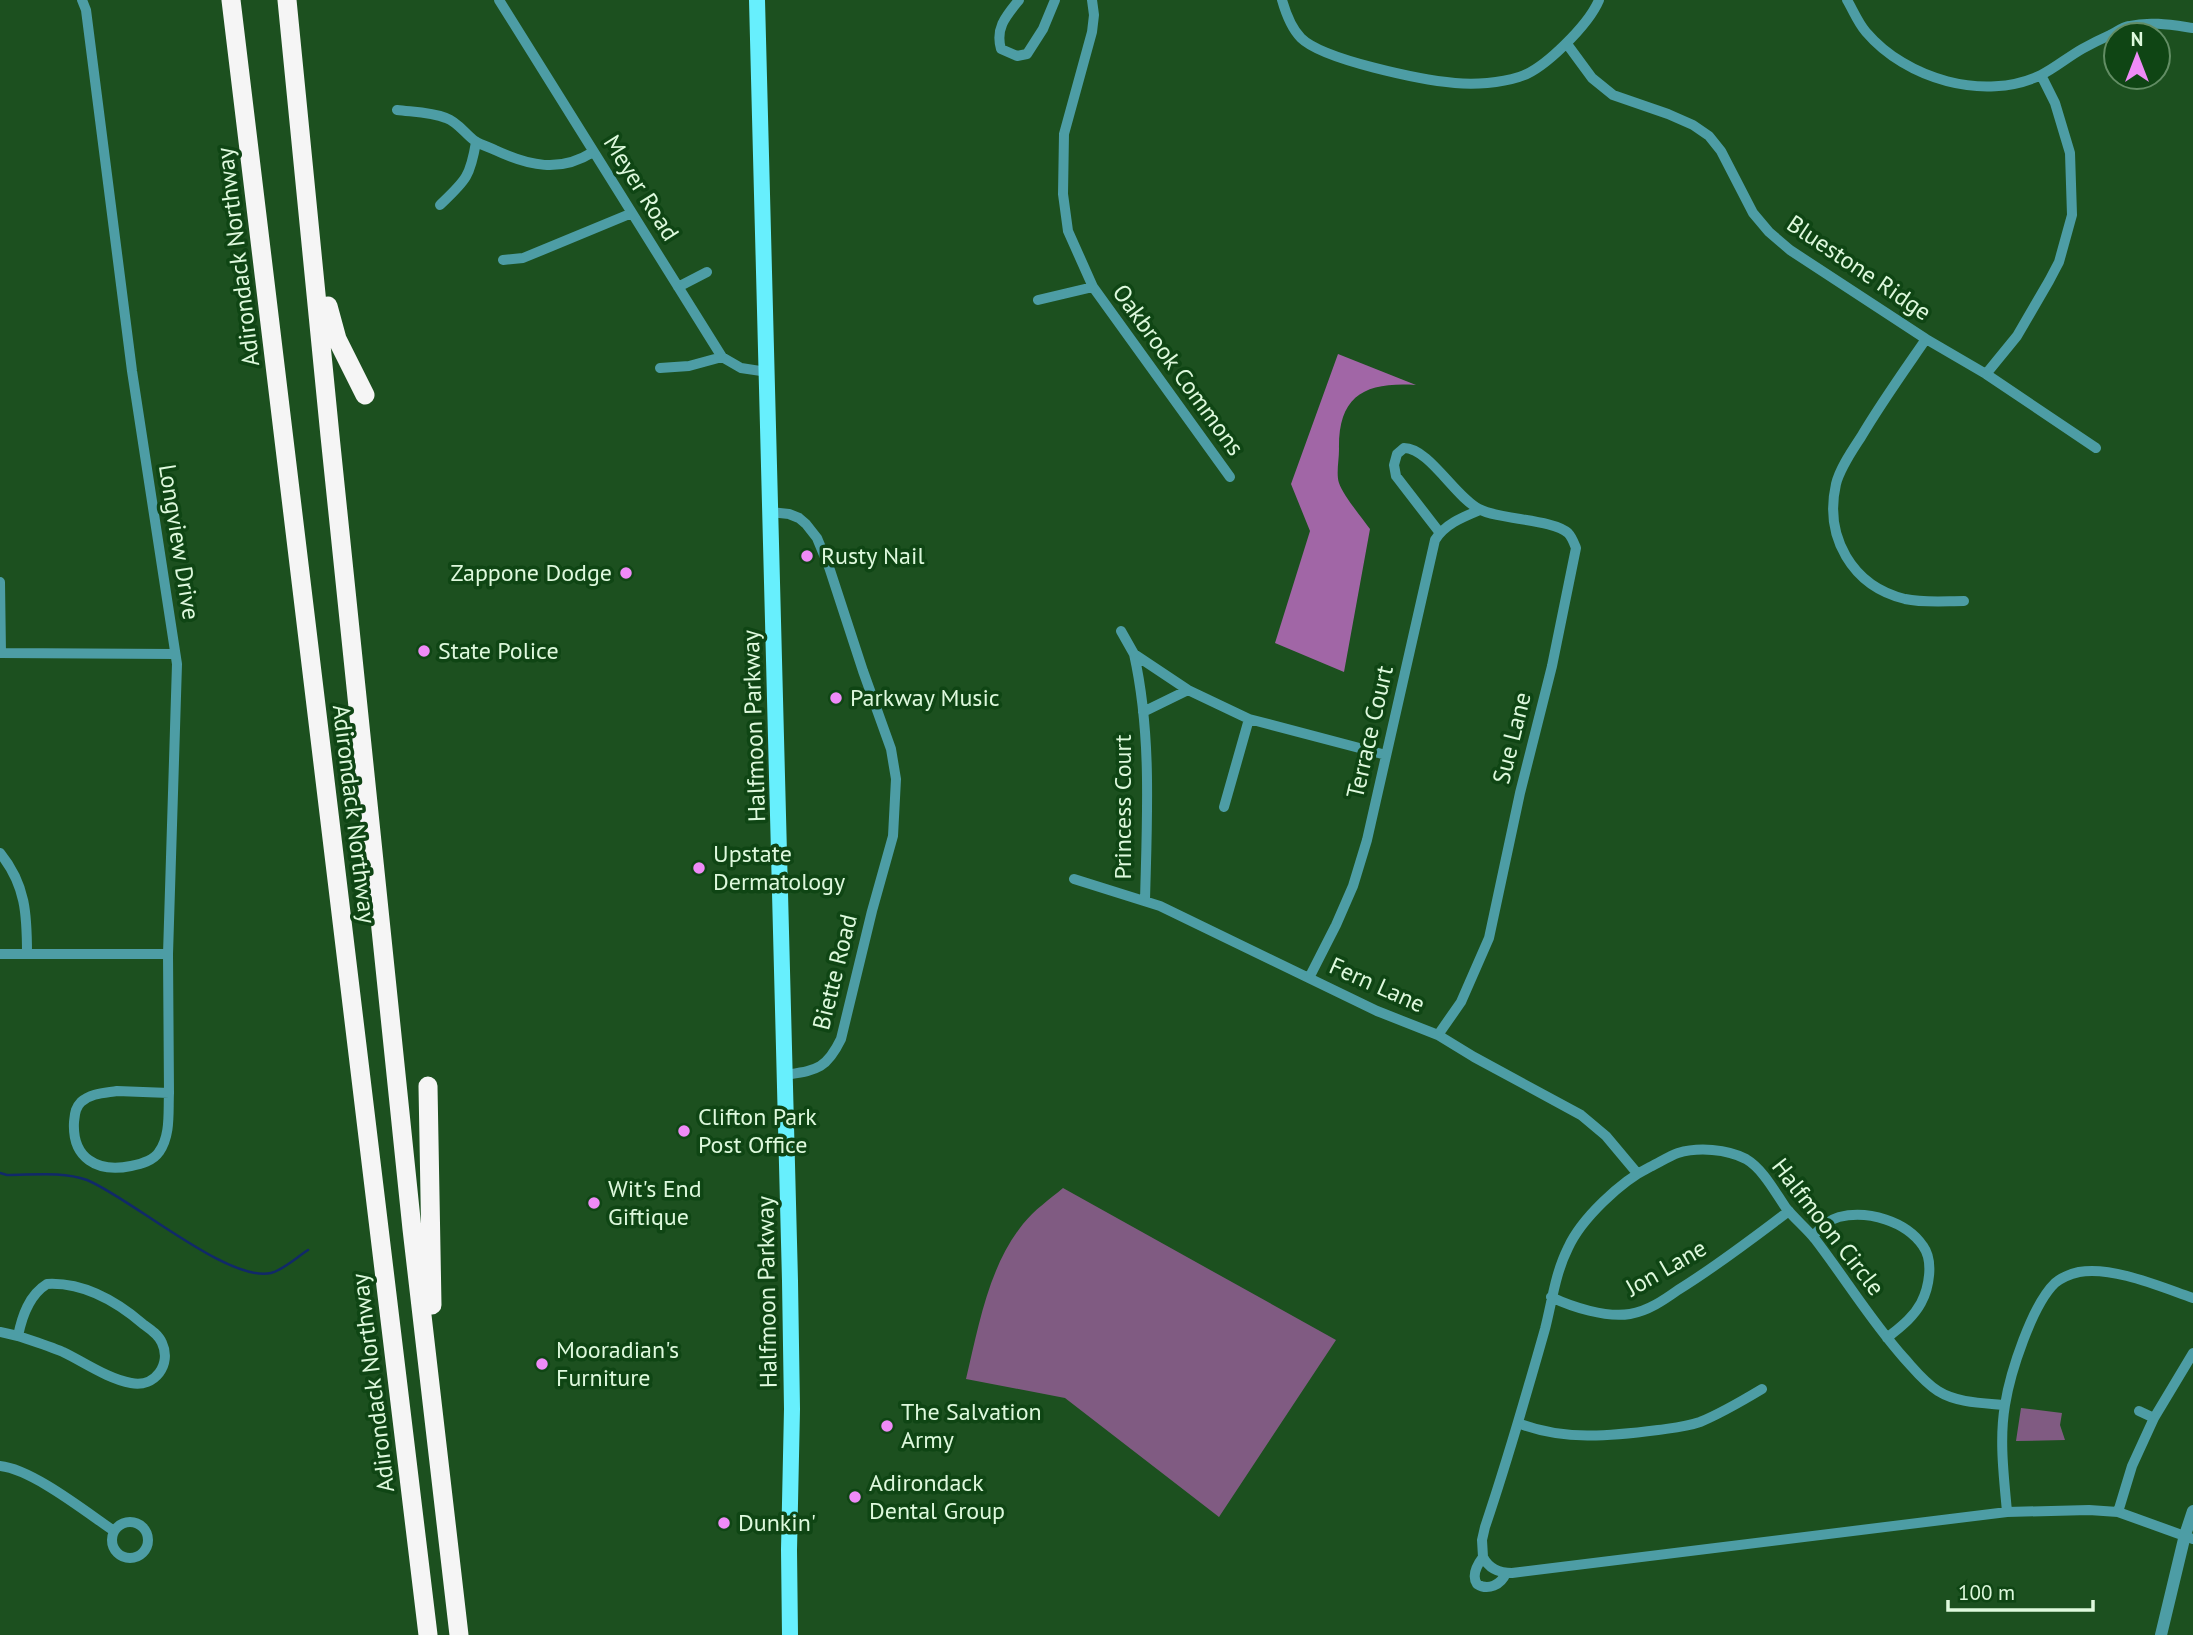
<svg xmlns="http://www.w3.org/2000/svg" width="2193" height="1635" viewBox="0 0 2193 1635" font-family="'PT Sans',sans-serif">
	<rect width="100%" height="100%" fill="#1c501f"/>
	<path fill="#805b82" d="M1063,1188L1336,1340L1219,1517L1065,1398L966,1379C979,1325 988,1268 1023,1224C1034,1210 1050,1199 1063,1188Z
		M2021,1408L2062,1413L2060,1425L2065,1440L2016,1441Z"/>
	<path fill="#a166a6" d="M1338,354L1416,385C1365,382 1338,395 1339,450C1339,460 1336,474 1339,483C1343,495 1362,518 1370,529L1344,672L1275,643L1310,531L1291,484Z"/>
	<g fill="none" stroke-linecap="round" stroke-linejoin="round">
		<path stroke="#112969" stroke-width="2.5" d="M0,1173L7,1175C33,1175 62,1171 87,1180C131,1198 228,1283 271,1273C283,1270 297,1257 308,1250"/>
		<path stroke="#4d9da5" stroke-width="10" d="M82,0L86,10L132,371L177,664L168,954L169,1093
			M499,0L722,357L741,368L767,372
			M1019,0C1006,16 995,28 1001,49L1017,56L1027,54L1043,29L1055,0
			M1092,0L1094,15L1092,32L1064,134L1063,194L1068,231L1093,287L1230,477
			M1282,0C1286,14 1291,28 1301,38C1323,60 1422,80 1455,83C1475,85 1500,83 1519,77C1544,70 1589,24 1599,0
			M1847,0C1853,10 1858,23 1866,32C1906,79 1984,102 2041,75C2055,68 2068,57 2082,49C2091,44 2101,39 2110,35C2116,32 2123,27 2129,26C2150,21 2172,25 2193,28
			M1567,44L1592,78L1613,95L1668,114L1693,125L1709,136L1721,151L1753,213L1769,232L1790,250L1926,339L1986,374L2096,448
			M397,110C412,112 431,112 446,118C458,122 465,134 475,141C481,145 489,147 495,150C529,166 560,173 593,152
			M440,205C465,181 470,178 476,142
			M503,260L523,258L632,213
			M678,287L707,272
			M1038,300L1093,287
			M1926,339C1904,371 1881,403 1861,437C1852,451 1840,468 1836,484C1824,537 1852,586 1905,599C1924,603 1945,601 1964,601
			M660,368L689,366L722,357
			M1986,374L2017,336L2049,281L2059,262L2072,215L2070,153L2055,103L2041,75
			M770,512L789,514L799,518L806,524L817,538L829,567L863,671L891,749L896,779L893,836L872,911L841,1039C826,1070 816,1070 785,1075
			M0,582L1,653
			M1121,631L1134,654L1188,690L1249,719L1386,755
			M0,653L175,654
			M1134,654C1152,735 1147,818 1145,901
			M1143,712L1188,690
			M1224,807L1249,719
			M0,853C26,885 27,915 27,954
			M1074,879L1160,906L1377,1011L1438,1035L1474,1057L1581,1115L1606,1136L1637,1173
			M0,954H168
			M1309,978L1336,925L1353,886L1367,840L1435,540C1445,524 1463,517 1480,510
			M1438,1035L1461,1002L1489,938L1520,793L1552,666L1576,548C1574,543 1572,537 1568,533C1553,519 1499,520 1479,509C1455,497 1429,448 1404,448L1397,454L1394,465L1396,476L1440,533
			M117,1091L169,1093C168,1112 171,1135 159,1152C153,1161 141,1164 131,1166C97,1173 72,1158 74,1122C75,1114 75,1108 81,1102C91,1093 105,1093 117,1091Z
			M1813,1236C1821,1228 1828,1220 1839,1217C1868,1210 1906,1221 1923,1246C1934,1261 1929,1288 1921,1303C1913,1318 1899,1328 1887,1338
			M47,1284C84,1282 116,1301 143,1324C150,1329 159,1335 162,1343C172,1364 155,1388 131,1383C108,1379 84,1362 63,1352C49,1346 33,1341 18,1336C22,1316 29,1295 47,1284Z
			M1551,1297C1572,1307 1606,1318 1630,1314C1648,1311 1664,1300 1678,1290C1717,1266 1753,1238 1789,1211
			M0,1332L18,1336
			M2005,1405C1983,1403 1957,1403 1938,1391C1924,1382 1915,1370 1904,1358C1871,1321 1845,1278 1815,1239C1806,1228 1795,1219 1786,1208C1775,1192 1763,1169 1746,1159C1727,1149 1698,1147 1678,1153C1669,1156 1659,1163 1650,1167C1621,1181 1581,1219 1568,1248C1555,1274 1552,1302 1545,1329C1526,1396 1507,1462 1485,1527L1482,1540L1483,1557C1489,1569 1499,1573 1512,1573L2007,1512L2089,1510L2118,1512L2193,1539
			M2139,1411L2154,1418
			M1518,1423C1563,1441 1611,1436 1658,1430C1672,1428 1686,1427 1700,1422C1722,1413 1742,1401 1762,1389
			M0,1466C32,1469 86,1512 114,1531
			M2007,1512C2004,1477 1999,1440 2005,1405C2010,1373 2032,1305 2055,1283C2062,1277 2070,1274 2079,1272C2113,1266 2161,1287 2193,1298
			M2118,1512L2132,1466L2154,1418L2193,1353
			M112 1540a18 18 0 1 1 36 0a18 18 0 1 1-36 0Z
			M1483,1557C1477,1565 1471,1575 1477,1584C1488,1591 1501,1585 1506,1573"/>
		<path stroke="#4d9da5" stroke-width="12" d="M2161,1635L2185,1535L2193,1511"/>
		<path stroke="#67effd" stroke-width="16" d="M757,0L790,1281L792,1409L789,1550L790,1635"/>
		<path stroke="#f5f5f5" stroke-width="19" d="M231,0L428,1635
			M287,0L330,436L412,1229L459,1635
			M328,306L337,339L365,395
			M428,1086L432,1305"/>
	</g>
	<g fill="#ef8bf7" stroke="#0f4514" stroke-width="2.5">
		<circle cx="807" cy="556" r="7"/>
		<circle cx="626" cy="573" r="7"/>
		<circle cx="424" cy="651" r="7"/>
		<circle cx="836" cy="698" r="7"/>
		<circle cx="699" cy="868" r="7"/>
		<circle cx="684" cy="1131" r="7"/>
		<circle cx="594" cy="1203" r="7"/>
		<circle cx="542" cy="1364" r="7"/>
		<circle cx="887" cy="1426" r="7"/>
		<circle cx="855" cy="1497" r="7"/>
		<circle cx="724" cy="1523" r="7"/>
	</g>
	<g text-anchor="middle" stroke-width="7" stroke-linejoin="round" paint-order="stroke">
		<g font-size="24" fill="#def9dd" stroke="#0f4514">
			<text transform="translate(641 188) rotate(58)" y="8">Meyer Road</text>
			<text transform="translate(238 257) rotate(-97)" y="8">Adirondack Northway</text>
			<text transform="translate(1859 268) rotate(34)" y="8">Bluestone Ridge</text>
			<text transform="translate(1178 370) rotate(54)" y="8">Oakbrook Commons</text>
			<text transform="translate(179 542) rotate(81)" y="8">Longview Drive</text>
			<text transform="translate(754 726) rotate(-92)" y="8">Halfmoon Parkway</text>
			<text transform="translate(1370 732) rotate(-77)" y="8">Terrace Court</text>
			<text transform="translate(1512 738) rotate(-76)" y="8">Sue Lane</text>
			<text transform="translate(1123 807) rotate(-90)" y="8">Princess Court</text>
			<text transform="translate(354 814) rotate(83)" y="8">Adirondack Northway</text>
			<text transform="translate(835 972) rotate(-76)" y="8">Biette Road</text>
			<text transform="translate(1377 985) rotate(24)" y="8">Fern Lane</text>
			<text transform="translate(1828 1227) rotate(52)" y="8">Halfmoon Circle</text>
			<text transform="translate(1666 1268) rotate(-30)" y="8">Jon Lane</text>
			<text transform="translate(767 1292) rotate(-91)" y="8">Halfmoon Parkway</text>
			<text transform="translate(373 1383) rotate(-97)" y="8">Adirondack Northway</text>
		</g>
		<g font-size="24" fill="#def9dd" stroke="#0f4514" text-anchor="start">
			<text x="821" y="564">Rusty Nail</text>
			<text x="612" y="581" text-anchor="end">Zappone Dodge</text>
			<text x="438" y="659">State Police</text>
			<text x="850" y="706">Parkway Music</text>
			<text x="713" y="862">Upstate<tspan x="713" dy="28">Dermatology</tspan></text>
			<text x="698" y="1125">Clifton Park<tspan x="698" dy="28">Post Office</tspan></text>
			<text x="608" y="1197">Wit's End<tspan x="608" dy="28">Giftique</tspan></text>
			<text x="556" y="1358">Mooradian's<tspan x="556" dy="28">Furniture</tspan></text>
			<text x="901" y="1420">The Salvation<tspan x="901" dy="28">Army</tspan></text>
			<text x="869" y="1491">Adirondack<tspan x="869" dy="28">Dental Group</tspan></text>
			<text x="738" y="1531">Dunkin'</text>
		</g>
	</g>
	<g transform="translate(2137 56)"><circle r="33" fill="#0f4514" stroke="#628d64" stroke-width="2"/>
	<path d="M0-5L12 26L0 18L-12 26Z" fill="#ef8bf7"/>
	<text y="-10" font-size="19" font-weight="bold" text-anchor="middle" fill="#def9dd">N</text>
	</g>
	<path d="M1948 1600v10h145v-10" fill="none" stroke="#def9dd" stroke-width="3.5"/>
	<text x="1958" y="1600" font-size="21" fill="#def9dd" stroke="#0f4514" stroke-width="5" paint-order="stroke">100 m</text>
</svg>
